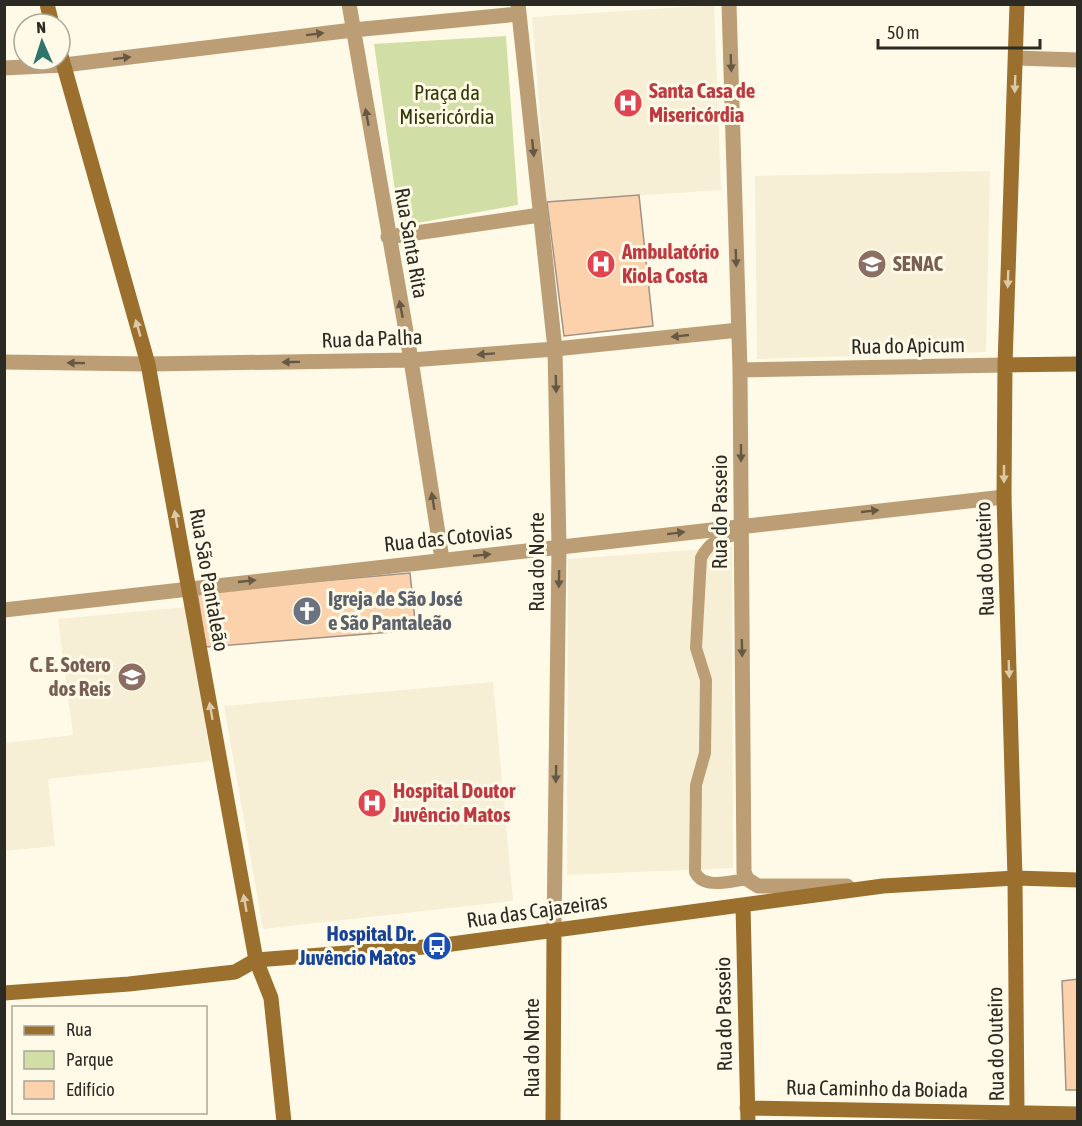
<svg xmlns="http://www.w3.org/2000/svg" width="1082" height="1126" viewBox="0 0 1082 1126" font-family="'Asap Condensed',sans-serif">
	<rect width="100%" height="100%" fill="#fffae7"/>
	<path fill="#f6efd5" d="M714,5L721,190L547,202L532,17Z
		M990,171L986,352L757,359L755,176Z
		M732,547L733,868L567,875L568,559Z
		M187,607L211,761L48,779L55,846L5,851V743L73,735L58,619Z
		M493,682L513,901L263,929L224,706Z"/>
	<path fill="#d1dfa6" d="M506,36L518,205L400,226L374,44Z"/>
	<path fill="#fcd2ad" stroke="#a19286" stroke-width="1.5" d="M639,195L653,326L564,336L547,202Z
		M410,573L416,630L206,647L197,592Z
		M1078,979V1090H1066L1062,981Z"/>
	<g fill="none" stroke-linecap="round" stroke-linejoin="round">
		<path stroke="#bb9e75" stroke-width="12" d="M741,534C722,537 710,540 701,558L696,648L706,680L705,753L696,785L695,872C703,890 731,881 747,879"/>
		<path stroke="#bb9e75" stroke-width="15" d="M349,4L411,360L442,559
			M518,4L555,349L559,547L554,930
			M729,4L740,370L744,872L747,879L758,886H847
			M1016,58L1078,60
			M4,68L64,65L353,30L519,14
			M388,237L540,215
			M4,362L148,364L411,360L555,349L739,330
			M740,370L1005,365
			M4,610L1004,497"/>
		<path stroke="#9b702e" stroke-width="15" d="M47,4L52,24
			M1017,4L1005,365L1004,497L1015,878L1017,1112
			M60,52L148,364L256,960L271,998L284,1122
			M1005,365L1078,364
			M743,905L748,1122
			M4,993L129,984L235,972L256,960L437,946L883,886L1015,878L1078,880
			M747,1108L1078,1114
			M553,1122L554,930"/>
	</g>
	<defs><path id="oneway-solid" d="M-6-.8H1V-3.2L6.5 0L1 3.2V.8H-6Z" transform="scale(1.5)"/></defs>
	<g fill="#655844">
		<use href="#oneway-solid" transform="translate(315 34) rotate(-7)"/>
		<use href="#oneway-solid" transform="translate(122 58) rotate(-7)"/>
		<use href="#oneway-solid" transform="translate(731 63) rotate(88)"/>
		<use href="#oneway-solid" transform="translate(367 117) rotate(-100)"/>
		<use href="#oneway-solid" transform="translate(533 148) rotate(84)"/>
		<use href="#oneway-solid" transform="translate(736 258) rotate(88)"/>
		<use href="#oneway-solid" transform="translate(401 309) rotate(-101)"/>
		<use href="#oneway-solid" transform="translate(680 336) rotate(174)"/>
		<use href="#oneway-solid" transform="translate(486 354) rotate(176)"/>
		<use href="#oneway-solid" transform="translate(291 362) rotate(179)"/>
		<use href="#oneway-solid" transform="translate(76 363) rotate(-179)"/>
		<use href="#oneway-solid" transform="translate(556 384) rotate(89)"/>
		<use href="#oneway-solid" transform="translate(741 453) rotate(90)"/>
		<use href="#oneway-solid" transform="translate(433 501) rotate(-99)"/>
		<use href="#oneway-solid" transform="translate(870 511) rotate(-6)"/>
		<use href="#oneway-solid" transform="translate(676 533) rotate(-7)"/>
		<use href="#oneway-solid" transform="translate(482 555) rotate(-6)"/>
		<use href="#oneway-solid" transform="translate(559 579) rotate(91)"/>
		<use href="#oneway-solid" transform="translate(247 581) rotate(-6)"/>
		<use href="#oneway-solid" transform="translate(742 648) rotate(89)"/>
		<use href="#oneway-solid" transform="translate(556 774) rotate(91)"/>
	</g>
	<g fill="#dccaa6">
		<use href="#oneway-solid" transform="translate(1015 84) rotate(92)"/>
		<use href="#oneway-solid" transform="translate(1008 279) rotate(92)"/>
		<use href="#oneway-solid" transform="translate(138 328) rotate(-106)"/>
		<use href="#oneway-solid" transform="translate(1004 474) rotate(90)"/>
		<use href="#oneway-solid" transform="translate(176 519) rotate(-100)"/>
		<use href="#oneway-solid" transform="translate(1009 669) rotate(88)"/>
		<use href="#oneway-solid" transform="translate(211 711) rotate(-100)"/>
		<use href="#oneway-solid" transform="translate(245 903) rotate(-100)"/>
	</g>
	<defs>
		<g id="hospital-disc" transform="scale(1.5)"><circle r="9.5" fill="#e0444e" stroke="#fffae7"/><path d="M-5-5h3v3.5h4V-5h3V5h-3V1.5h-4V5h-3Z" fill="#fff"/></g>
		<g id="university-disc" transform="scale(1.5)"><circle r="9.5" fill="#8d6e63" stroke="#fffae7"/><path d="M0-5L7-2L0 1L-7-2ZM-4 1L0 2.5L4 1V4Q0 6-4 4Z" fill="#fff"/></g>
		<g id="church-disc" transform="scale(1.5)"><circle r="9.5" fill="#6b7280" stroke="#fffae7"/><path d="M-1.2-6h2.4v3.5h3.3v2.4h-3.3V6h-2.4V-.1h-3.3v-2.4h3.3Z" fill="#fff"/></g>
		<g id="school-disc" transform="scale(1.5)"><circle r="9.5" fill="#8d6e63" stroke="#fffae7"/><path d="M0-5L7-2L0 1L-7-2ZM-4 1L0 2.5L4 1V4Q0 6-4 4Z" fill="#fff"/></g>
		<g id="bus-disc" transform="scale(1.5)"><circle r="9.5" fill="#1a4fb4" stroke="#fffae7"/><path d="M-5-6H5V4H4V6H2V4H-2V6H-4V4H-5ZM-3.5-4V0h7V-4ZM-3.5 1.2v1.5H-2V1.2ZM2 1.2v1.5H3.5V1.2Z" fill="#fff"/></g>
	</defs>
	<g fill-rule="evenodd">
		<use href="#hospital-disc" x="628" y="103"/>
		<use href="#hospital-disc" x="601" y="264"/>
		<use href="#university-disc" x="872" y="264"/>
		<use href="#church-disc" x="307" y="611"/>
		<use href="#school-disc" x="132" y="677"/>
		<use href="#hospital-disc" x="372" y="803"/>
		<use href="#bus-disc" x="437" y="946"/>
	</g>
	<g text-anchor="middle" stroke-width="6" stroke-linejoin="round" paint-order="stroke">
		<g font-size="21" font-weight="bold" fill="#be3a42" stroke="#fffae7" text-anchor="start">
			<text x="649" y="98">Santa Casa de<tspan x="649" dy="24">Misericórdia</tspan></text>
			<text x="622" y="259">Ambulatório<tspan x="622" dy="24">Kiola Costa</tspan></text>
			<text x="393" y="798">Hospital Doutor<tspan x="393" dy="24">Juvêncio Matos</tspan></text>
		</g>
		<g font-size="21" fill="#303908" stroke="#fffae7">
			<text x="447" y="100">Praça da<tspan x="447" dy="24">Misericórdia</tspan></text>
		</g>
		<g font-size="21" fill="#2b2a23" stroke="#fffae7">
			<text transform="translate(411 243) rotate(80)" y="7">Rua Santa Rita</text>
			<text transform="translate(372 339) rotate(-2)" y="7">Rua da Palha</text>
			<text transform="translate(908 346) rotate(-1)" y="7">Rua do Apicum</text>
			<text transform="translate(720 512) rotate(-90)" y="7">Rua do Passeio</text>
			<text transform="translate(448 538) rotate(-6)" y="7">Rua das Cotovias</text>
			<text transform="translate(985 559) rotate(-92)" y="7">Rua do Outeiro</text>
			<text transform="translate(537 562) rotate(-90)" y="7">Rua do Norte</text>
			<text transform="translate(209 580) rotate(80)" y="7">Rua São Pantaleão</text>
			<text transform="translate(537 911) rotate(-8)" y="7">Rua das Cajazeiras</text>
			<text transform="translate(724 1014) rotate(-91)" y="7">Rua do Passeio</text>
			<text transform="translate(996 1044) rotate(-91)" y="7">Rua do Outeiro</text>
			<text transform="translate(532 1048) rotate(-90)" y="7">Rua do Norte</text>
			<text transform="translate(877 1089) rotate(1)" y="7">Rua Caminho da Boiada</text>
		</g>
		<g font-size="21" font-weight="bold" fill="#785e54" stroke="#fffae7" text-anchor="start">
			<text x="893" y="271">SENAC</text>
			<text x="111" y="672" text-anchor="end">C. E. Sotero<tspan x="111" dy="24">dos Reis</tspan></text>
		</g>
		<g font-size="21" font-weight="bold" fill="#5b616d" stroke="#fffae7" text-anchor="start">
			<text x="328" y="606">Igreja de São José<tspan x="328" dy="24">e São Pantaleão</tspan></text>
		</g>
		<g font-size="21" font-weight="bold" fill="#164399" stroke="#fffae7" text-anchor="end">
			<text x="416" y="941">Hospital Dr.<tspan x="416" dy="24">Juvêncio Matos</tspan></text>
		</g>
	</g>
	<rect width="1082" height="1126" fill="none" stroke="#2b2a23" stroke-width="12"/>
	<rect x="12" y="1006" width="195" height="108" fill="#fffae7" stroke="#aaa799" stroke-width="1.5"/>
	<rect x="24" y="1026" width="30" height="9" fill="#9b702e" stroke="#aaa799" stroke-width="1.5"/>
	<text x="66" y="1036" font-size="18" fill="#2b2a23">Rua</text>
	<rect x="24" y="1051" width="30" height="18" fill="#d1dfa6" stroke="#aaa799" stroke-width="1.5"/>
	<text x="66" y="1066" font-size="18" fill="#2b2a23">Parque</text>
	<rect x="24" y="1081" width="30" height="18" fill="#fcd2ad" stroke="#aaa799" stroke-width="1.5"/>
	<text x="66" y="1096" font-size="18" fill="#2b2a23">Edifício</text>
	<g transform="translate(42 42) rotate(357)"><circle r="28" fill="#fffae7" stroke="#aaa799" stroke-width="1.5"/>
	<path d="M0-4.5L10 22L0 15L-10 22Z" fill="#2c746c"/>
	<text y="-9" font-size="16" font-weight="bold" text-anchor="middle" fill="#2b2a23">N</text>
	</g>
	<path d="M878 39v9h162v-9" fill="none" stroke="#2b2a23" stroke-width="3"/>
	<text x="887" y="39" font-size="18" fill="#2b2a23" stroke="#fffae7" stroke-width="4.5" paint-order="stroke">50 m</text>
</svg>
